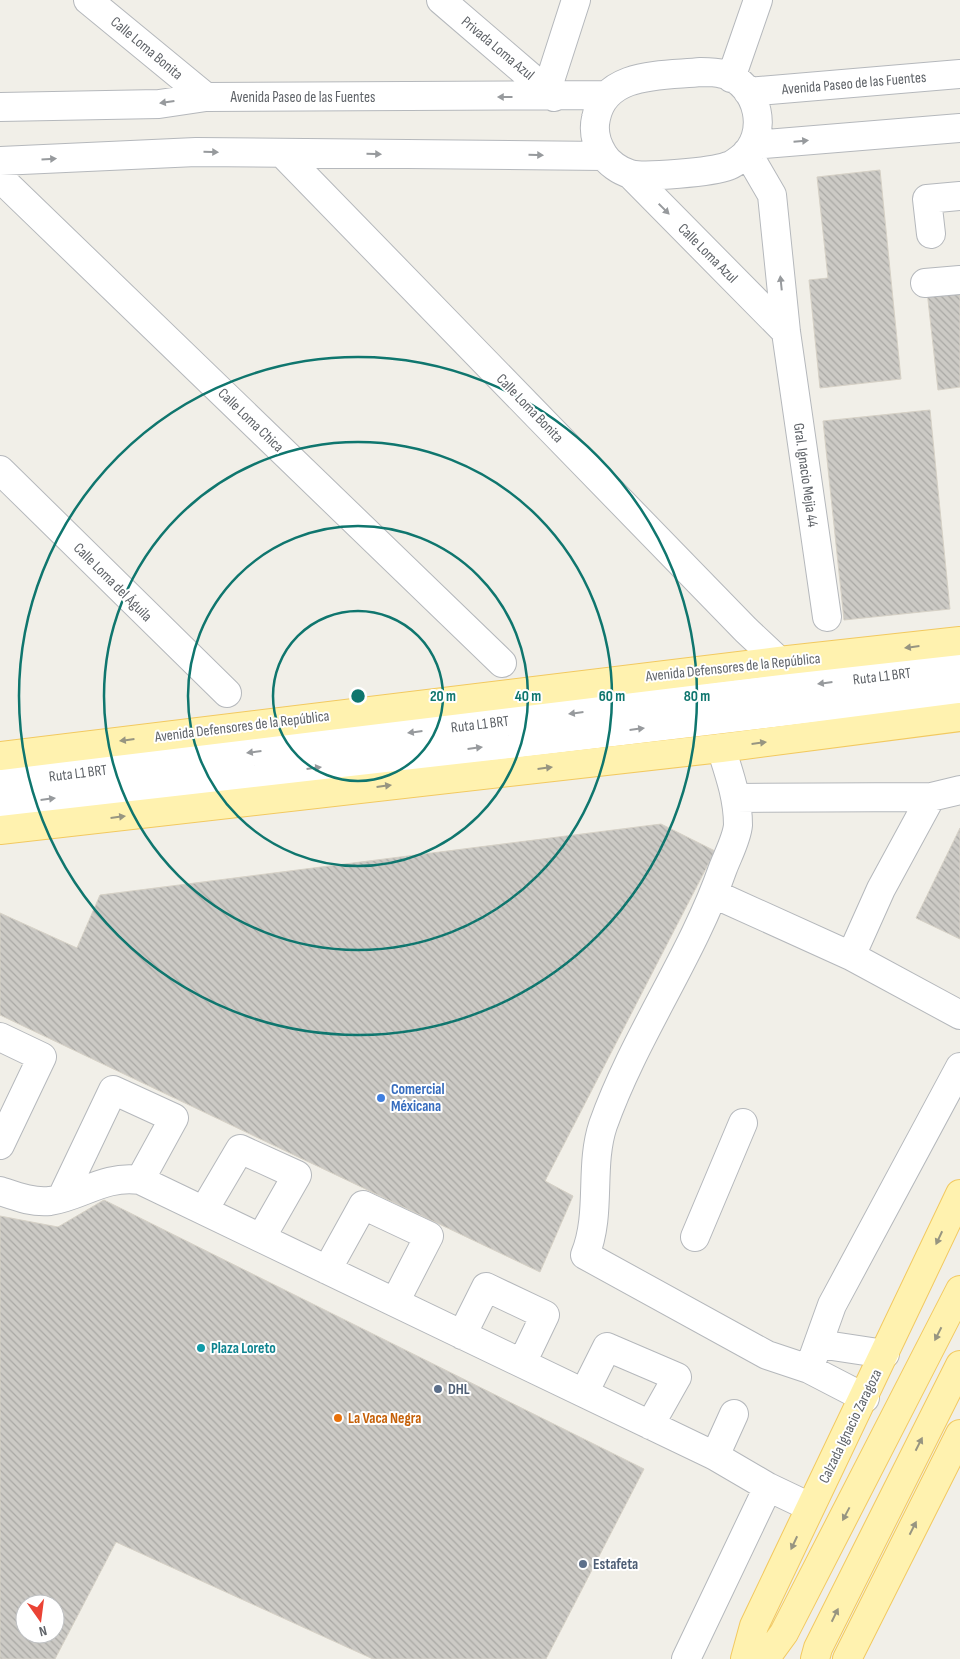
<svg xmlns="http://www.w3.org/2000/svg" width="960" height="1659" viewBox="0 0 960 1659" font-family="'Sofia Sans Condensed',sans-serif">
	<defs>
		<pattern id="building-back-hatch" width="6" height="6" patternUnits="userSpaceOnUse" patternTransform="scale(1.25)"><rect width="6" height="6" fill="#cccac5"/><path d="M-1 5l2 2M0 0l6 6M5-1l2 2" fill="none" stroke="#a9a8a4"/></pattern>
	</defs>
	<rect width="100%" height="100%" fill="#f1efe8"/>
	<path fill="url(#building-back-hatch)" stroke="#d6d1c6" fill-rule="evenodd" d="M880,170L901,379L820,388L809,280L828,278L817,177Z
		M960,287V387L938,390L927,291Z
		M930,410L950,609L844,620L823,421Z
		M661,824L715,851L545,1181L573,1196L540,1272L0,1015V913L77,948L100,895Z
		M960,828V939L916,918Z
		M104,1200L644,1469L546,1659H373L116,1542L55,1659H0V1216L58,1227ZM25,1604H55V1634H25Z"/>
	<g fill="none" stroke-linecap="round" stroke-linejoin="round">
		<g stroke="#b5b8bc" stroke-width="30">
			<path id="minor" d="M88,0L206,97
				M441,0L554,97
				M701,72C708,72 716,72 723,74C759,83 771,136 740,159C737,161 732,165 728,166C713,172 644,178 630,174C620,171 608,163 603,154C596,143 593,131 596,118C605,71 664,76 701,72Z
				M731,78L758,0
				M547,90L576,0
				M748,92L960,74
				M0,107L159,104L206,97L606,95
				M752,145L960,128
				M747,152L772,195L786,332L827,617
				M282,153L746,630L779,661
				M0,161L196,152L604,156
				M630,174L786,332
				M0,178L502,663
				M931,234L927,199L960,196
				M925,283L960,280
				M0,470L227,693
				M721,748C729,773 738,798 738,825C737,838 728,855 723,868C692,957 635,1035 603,1125C589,1167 602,1213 585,1255L767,1355L809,1369L865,1398
				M0,782L960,667
				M736,798L931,797L960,790
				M0,805L960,691
				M714,894L851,956L960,1015
				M851,956L881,889L931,797
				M0,1037L42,1057L0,1145
				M0,1191C15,1196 33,1203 50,1201C82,1196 104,1175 140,1180L715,1456L768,1487L810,1507
				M62,1197L113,1090L174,1118L140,1180
				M204,1210L240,1149L297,1175L261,1238
				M695,1237L743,1123
				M327,1270L363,1205L429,1236L395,1302
				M462,1335L486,1287L545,1315L522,1363
				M819,1344L885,1354
				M809,1369L832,1305L960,1067
				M584,1393L607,1347L677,1377L650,1425
				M715,1456L734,1414
				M686,1659L768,1487"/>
		</g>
		<g stroke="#f2c960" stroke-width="30">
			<path id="major" d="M0,756L779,661L960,641
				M0,830L721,748L960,717
				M745,1659L754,1626L960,1194
				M765,1659L784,1633L960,1290
				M815,1659L818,1648L960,1365
				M847,1659L960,1434"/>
		</g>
		<use href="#minor" stroke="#fff" stroke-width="28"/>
		<use href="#major" stroke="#fff2af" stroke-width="28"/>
	</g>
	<defs><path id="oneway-solid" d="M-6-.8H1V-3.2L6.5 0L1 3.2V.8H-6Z" transform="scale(1.25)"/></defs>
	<g fill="#979a9d">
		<use href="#oneway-solid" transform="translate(505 97) rotate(-180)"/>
		<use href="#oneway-solid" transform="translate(167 102) rotate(172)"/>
		<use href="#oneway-solid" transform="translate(801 141) rotate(-5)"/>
		<use href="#oneway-solid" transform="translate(211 152) rotate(1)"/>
		<use href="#oneway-solid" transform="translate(374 154) rotate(1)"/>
		<use href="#oneway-solid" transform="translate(536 155) rotate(1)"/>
		<use href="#oneway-solid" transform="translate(49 159) rotate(-3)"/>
		<use href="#oneway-solid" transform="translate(664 209) rotate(45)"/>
		<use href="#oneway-solid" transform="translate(781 283) rotate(-96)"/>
		<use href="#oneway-solid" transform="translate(825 683) rotate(173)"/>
		<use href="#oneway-solid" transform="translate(576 713) rotate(173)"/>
		<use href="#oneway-solid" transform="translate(637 729) rotate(-7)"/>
		<use href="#oneway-solid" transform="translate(415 732) rotate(173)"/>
		<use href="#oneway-solid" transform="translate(475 748) rotate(-7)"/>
		<use href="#oneway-solid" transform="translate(254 752) rotate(173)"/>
		<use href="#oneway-solid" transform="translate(314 768) rotate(-7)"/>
		<use href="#oneway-solid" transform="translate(48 799) rotate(-7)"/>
	</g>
	<g fill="#979581">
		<use href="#oneway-solid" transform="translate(912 647) rotate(173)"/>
		<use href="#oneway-solid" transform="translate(127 740) rotate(173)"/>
		<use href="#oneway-solid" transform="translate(759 743) rotate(-7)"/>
		<use href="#oneway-solid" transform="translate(545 768) rotate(-7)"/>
		<use href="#oneway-solid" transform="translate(384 786) rotate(-7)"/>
		<use href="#oneway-solid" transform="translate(118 817) rotate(-7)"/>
		<use href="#oneway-solid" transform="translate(939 1238) rotate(115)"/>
		<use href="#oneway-solid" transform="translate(938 1334) rotate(117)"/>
		<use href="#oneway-solid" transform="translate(919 1444) rotate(-63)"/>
		<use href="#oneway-solid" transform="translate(846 1514) rotate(118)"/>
		<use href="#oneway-solid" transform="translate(913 1528) rotate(-63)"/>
		<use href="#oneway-solid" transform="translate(794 1543) rotate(115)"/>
		<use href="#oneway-solid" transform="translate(835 1615) rotate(-64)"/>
	</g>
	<g fill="none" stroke="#0f766e" stroke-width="2.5">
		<circle cx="358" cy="696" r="85"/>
		<circle cx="358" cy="696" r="170"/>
		<circle cx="358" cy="696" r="254"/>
		<circle cx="358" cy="696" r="339"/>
	</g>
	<circle fill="#3f7fe0" stroke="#fff" stroke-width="2" cx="381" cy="1098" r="5"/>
	<circle fill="#0f9aa8" stroke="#fff" stroke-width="2" cx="201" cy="1348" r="5"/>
	<g fill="#5c6f8a" stroke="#fff" stroke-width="2">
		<circle cx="438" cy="1389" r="5"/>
		<circle cx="583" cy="1564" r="5"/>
	</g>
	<circle fill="#e8710a" stroke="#fff" stroke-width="2" cx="338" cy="1418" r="5"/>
	<g text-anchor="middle" stroke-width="4" stroke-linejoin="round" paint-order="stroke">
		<g font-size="15" fill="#5f6368" stroke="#fff">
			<text transform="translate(147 48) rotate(40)" y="5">Calle Loma Bonita</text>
			<text transform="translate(498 48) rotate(40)" y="5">Privada Loma Azul</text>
			<text transform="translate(854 83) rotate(-5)" y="5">Avenida Paseo de las Fuentes</text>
			<text x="303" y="102">Avenida Paseo de las Fuentes</text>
			<text transform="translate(708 253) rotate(45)" y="5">Calle Loma Azul</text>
			<text transform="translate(530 408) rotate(46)" y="5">Calle Loma Bonita</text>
			<text transform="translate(251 420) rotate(44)" y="5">Calle Loma Chica</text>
			<text transform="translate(806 475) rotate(82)" y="5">Gral. Ignacio Mejia 44</text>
			<text transform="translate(113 582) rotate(45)" y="5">Calle Loma del Águila</text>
			<text transform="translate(733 667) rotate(-6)" y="5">Avenida Defensores de la República</text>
			<text transform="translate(882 676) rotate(-7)" y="5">Ruta L1 BRT</text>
			<text transform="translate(480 724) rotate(-7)" y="5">Ruta L1 BRT</text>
			<text transform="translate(242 726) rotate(-7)" y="5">Avenida Defensores de la República</text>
			<text transform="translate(78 773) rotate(-7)" y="5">Ruta L1 BRT</text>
			<text transform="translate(850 1426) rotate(-64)" y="5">Calzada Ignacio Zaragoza</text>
		</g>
		<g font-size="15" font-weight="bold" fill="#366cbe" stroke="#fff" text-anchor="start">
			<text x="391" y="1094">Comercial<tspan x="391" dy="17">Méxicana</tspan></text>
		</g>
		<g font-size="15" font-weight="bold" fill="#0d838f" stroke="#fff" text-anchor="start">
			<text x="211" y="1353">Plaza Loreto</text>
		</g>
		<g font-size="15" font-weight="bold" fill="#4e5e75" stroke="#fff" text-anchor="start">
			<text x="448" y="1394">DHL</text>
			<text x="593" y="1569">Estafeta</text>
		</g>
		<g font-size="15" font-weight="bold" fill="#c56008" stroke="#fff" text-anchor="start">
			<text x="348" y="1423">La Vaca Negra</text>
		</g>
	</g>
	<circle cx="358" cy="696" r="8" fill="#0f766e" stroke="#fff" stroke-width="2.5"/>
	<g font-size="15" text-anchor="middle" font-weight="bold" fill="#0f766e" stroke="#fff" stroke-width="4" stroke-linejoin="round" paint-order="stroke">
		<text x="443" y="701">20 m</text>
		<text x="528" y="701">40 m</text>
		<text x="612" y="701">60 m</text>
		<text x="697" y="701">80 m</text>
	</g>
	<g transform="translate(40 1619) rotate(166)"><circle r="24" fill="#ffffff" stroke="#bfc1c3"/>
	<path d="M0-4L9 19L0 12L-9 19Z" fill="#ea4335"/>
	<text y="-8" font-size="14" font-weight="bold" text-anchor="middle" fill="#5f6368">N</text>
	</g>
</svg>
